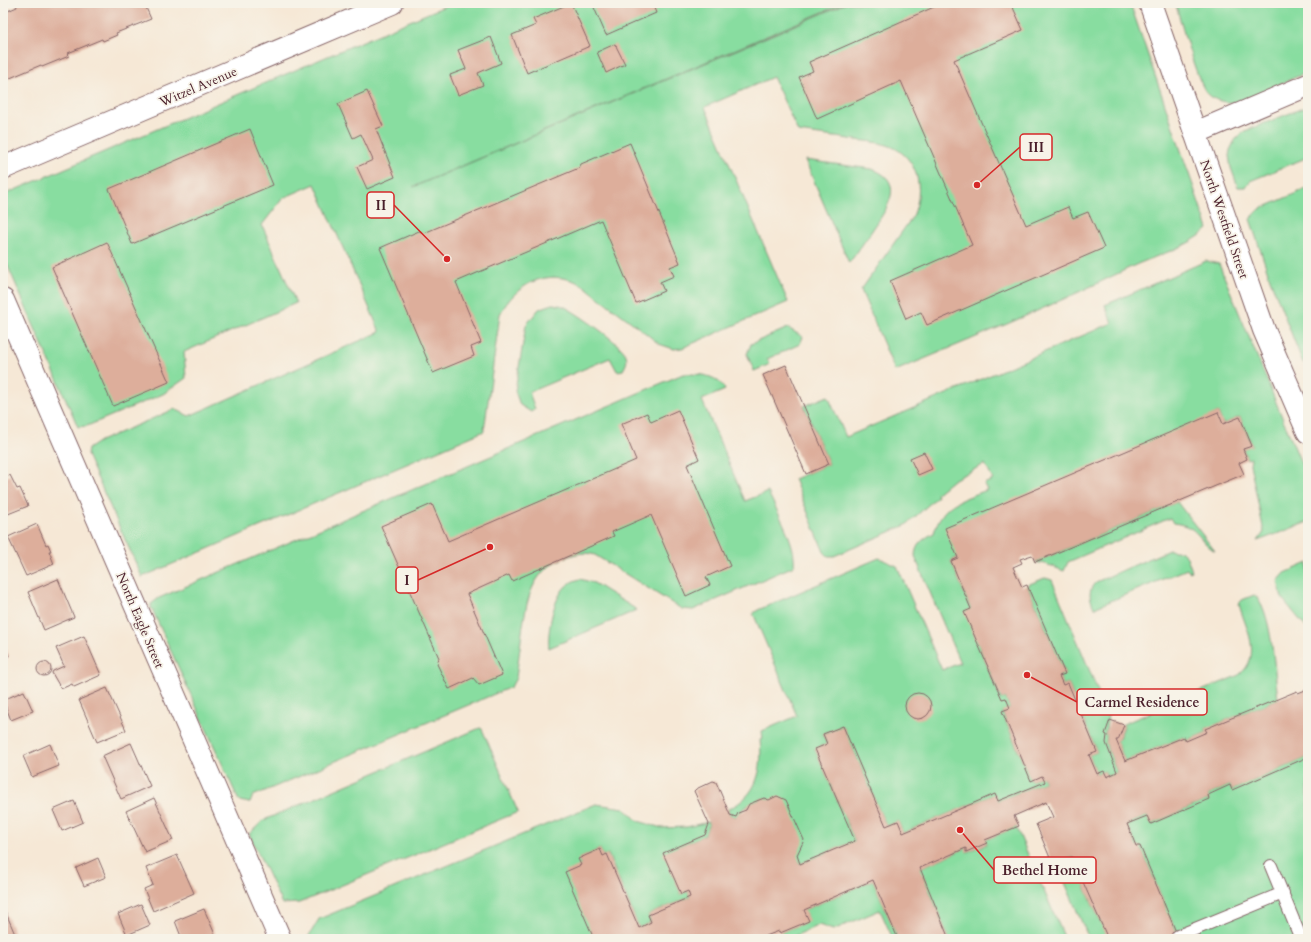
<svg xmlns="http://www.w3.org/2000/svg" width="1311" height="942" viewBox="0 0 1311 942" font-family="Cardo,serif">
	<rect width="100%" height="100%" fill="#f7f3e8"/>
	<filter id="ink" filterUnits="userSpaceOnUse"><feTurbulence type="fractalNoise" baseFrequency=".025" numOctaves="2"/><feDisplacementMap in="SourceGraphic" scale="8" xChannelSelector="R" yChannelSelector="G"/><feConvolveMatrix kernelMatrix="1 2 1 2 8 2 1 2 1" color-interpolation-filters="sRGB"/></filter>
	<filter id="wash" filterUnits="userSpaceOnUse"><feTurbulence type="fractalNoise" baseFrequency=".012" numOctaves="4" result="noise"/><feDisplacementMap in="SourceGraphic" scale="16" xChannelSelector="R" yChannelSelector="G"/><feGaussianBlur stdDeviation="0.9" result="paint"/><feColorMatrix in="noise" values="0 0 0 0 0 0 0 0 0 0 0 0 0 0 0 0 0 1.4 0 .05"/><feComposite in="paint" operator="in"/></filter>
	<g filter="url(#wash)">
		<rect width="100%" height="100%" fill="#f6e8d6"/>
		<path fill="#88dda0" stroke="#697e66" d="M452,3H844L413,187L847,3H1130L1208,229C1187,249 1155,255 1129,268C1053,306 974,338 895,371L861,290L913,216C925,189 918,155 887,145C877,142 866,141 856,140C837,137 818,135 798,132L773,77L705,107L788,302L682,348L674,349L659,344C641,329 622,315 603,301C596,296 587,287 579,283C546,268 516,284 500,314L484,431L142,577L87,455L88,449L100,441L175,409L189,416L380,332L315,184L283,198L262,225L296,303L184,352L186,378L163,394L87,426L78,427L3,255V195Z
			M1177,3H1308V72L1238,102C1227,103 1215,102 1207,93C1197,82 1181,23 1176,5Z
			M1308,106V157L1250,181L1246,187H1238L1231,168L1229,156L1230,150L1235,140L1245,131Z
			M805,160L872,169C908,182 886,210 871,232C864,242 857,253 849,263Z
			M1308,188V361L1303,363L1270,279L1250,219L1260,209Z
			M1206,261L1219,264L1308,480V522L1258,541L1264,532L1250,464L1251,458L1247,459L1243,449L1252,445L1240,417L1223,424L1218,412L951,561L971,609L965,612L1001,699L1006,698L1010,708L1002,712L1031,781L1042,776L1045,782L998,801L995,794L903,833L898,821L886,826L843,726L823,734L827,744L815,749L855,841L800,864L769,800L764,798C755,801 740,809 736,817L730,815L728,809C758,796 763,769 760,740L763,739L762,731L797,716L753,613L758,610L879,558L897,566L942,670L960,663L915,557C915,544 923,539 934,533C942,503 961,500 987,490L984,484L993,480L985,464L953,480L936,494L937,497L906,525L834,556H828L824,552L794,479L829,464L804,406L828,396L846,437L1112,323L1105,305Z
			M553,304C557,305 562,305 565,307C577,313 622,344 626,355C628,361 626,365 623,370L617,371L610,358L529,392L535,409L531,412L520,405L515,391L526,325L539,309Z
			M788,328L803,337L800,344L767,359L770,364L754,371L747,354L751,344Z
			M683,374C698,374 718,374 725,390L702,400L745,501L768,492C777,512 797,544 794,566L693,610L682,609L675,605L595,555C583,551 574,554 562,559C530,573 527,601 522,632C520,648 518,663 516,678L511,687L253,796L250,803L239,801L151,607V604L159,598Z
			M1177,502L1215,551C1197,540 1200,526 1173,523L1170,518L1068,562L1064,571L1046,564L1035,562Z
			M1169,550L1182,552L1187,557L1192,571L1189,572L1187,569L1094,608C1090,598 1087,591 1096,582Z
			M1308,563V630L1282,598L1278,581L1285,573Z
			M1045,578L1052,580L1108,715L1105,734L1107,735L1106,743L1117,772L1107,777L1104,771L1097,774L1089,755L1097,752L1068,683L1063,685L1059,676L1065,674L1027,585Z
			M580,579L594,583L637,610L549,648C547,631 554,593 569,584C572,581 577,580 580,579Z
			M1254,595C1272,606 1275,678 1278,699L1205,729L1207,732L1186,741L1184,737L1125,761L1116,740L1119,739L1124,726L1121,725L1239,675C1264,655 1245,628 1239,604L1242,600Z
			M480,728L482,729L518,812L299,903L282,904L249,834L264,820Z
			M1308,757V939H1179L1140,846H1136L1127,824L1147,816L1151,824L1209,799L1208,795L1230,785L1232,790Z
			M596,804L624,808L638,821L662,828L687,827L708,822L709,824L705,835L664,853L681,894L688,891L690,897L648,915L651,922L639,928L608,854L603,856L600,849L579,859L581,865L594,939H307L319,919Z
			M1016,827L1065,939H949L920,868L966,848L967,852L987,844L985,840Z
			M1072,857L1108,939H1089L1057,864Z
			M873,880L898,939H893L880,910L833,930L819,925L788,939H782L780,933L808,921L804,910Z"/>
		<g id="blocks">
			<path fill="#ddae9b" d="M19,3H144L151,19L116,33L117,35L103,41L102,39L68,53L69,56L42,67L41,65L3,81V13L17,7L16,4Z
				M571,3L590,46L527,73L512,35L536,25L533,19Z
				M592,3H652L656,13L606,35Z
				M943,3H1011L1023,30L954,60L1026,225L1068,207L1073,218L1088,212L1104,248L927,325L921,312L906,319L890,281L972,245L901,81L817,119L799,77L813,71L809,62Z
				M491,37L501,63L478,73L483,85L458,95L450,75L466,69L458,50Z
				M615,44L625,64L606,73L597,52Z
				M367,91L383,126L376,129L395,177L367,189L357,167L373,160L361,134L353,138L338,104Z
				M250,129L273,185L132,244L109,189Z
				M630,143L680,263L670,267L674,276L660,282L664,291L636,303L601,220L456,282L481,343L471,347L474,356L433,373L380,248L419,231L424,233L579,168L581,164Z
				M107,242L169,382L113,406L52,267Z
				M786,365L829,464L806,474L763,375Z
				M678,410L699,459L687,465L730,566L706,577L710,585L686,596L651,515L612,532L614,536L512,581L509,575L467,594L502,675L479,685L473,678L449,689L437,664L439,658L381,526L432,504L448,541L636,460L621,424L647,413L651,422Z
				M1218,412L1223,424L1240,417L1252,446L1243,449L1247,459L1239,463L1244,474L1035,562L1032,555L1020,559L1022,563L1013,567L1022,587L1027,585L1065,674L1059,676L1063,685L1068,683L1097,752L1089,755L1097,774L1104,771L1107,777L1117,772L1106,743L1107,735L1105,734L1110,720L1124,725L1118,740H1116L1125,761L1184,737L1186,741L1207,732L1205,729L1297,691L1298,693L1308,689V757L1232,790L1230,785L1208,795L1209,799L1151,824L1147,816L1127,824L1136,846H1140L1179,939H1108L1072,857L1053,865L1036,824L1053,817L1046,802L1014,816L1019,826L985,840L987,843L966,852V848L920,868L949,939H898L873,880L804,910L809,921L780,933L779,931L758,939H594L565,872L581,865L578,859L600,849L603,856L607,854L639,928L651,922L648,915L690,897L688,891L681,894L663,853L705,835L709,824L694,791L696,789L713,781L716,782L730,815L736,817L738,813L746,810L749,804L764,798L769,800L777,796L786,800L804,840L797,855L800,864L855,841L815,749L827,744L823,734L843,726L886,826L898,821L903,833L995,794L998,801L1045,782L1042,776L1031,781L1002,711L1010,708L1006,698L1002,699L964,612L971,609L951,561L958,558L945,528Z
				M924,452L932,469L918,475L910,458Z
				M10,475L17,489L20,488L28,506L3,516V478Z
				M37,524L46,545L48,544L51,551H49L54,564L26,576L8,537Z
				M58,579L74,617L44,630L28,592Z
				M84,636L101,675L74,687L72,684L63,688L60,687L52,673L53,671L64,666L56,648Z
				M3,642L9,656L3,659Z
				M37 669a7 7 0 1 1 14 0a7 7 0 1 1-14 0Z
				M107,688L126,730L97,742L79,700Z
				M24,691L33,711L11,720L3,700Z
				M905 706a13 13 0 1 1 26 0a13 13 0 1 1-26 0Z
				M131,743L150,786L121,799L102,756Z
				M50,744L59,766L32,777L23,756Z
				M154,798L173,840L145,852L126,811Z
				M74,801L83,822L62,831L53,810Z
				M3,843L8,854L3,856Z
				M177,855L194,893L153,911L144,889L153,885L146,868Z
				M98,858L106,877L84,886L76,868Z
				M141,904L150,925L127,935L118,914Z
				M3,906L17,939H3Z
				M204,909L217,939H182L175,921Z"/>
		</g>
	</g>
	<g filter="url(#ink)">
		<use href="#blocks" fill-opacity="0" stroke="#866567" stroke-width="1"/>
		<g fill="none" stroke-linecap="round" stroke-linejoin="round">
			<g stroke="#866567" stroke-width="14">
				<path id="lane" d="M1271,866L1301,939
					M1178,936L1283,893"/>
			</g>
			<g stroke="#866567" stroke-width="24">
				<path id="street" d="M1150,3L1264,330L1308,432
					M1195,133L1308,85
					M3,300L280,939"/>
			</g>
			<g stroke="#866567" stroke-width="24">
				<path id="secondary" d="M3,168L392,3"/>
			</g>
			<use href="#lane" stroke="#fff" stroke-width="12"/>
			<use href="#street" stroke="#fff" stroke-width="22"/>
			<use href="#secondary" stroke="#fff" stroke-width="22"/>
		</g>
	</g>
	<g text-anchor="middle" stroke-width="3.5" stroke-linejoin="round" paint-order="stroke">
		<g font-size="13" fill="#4a1f2b" stroke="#f7f3e8">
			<text transform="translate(198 86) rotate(-23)" y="5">Witzel Avenue</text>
			<text transform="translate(1225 219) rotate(71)" y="5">North Westfield Street</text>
			<text transform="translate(141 620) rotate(67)" y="5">North Eagle Street</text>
		</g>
	</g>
	<path fill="none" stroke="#d62828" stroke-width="1.5" d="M977 185L1020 147M447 259L394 205M490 547L418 580M1027 675L1077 702M960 830L994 870"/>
	<g fill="#d62828" stroke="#f7f3e8" stroke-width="1.5">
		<circle cx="977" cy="185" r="4"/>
		<circle cx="447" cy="259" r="4"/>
		<circle cx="490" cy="547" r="4"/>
		<circle cx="1027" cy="675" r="4"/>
		<circle cx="960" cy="830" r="4"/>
	</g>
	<g fill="#f7f3e8" stroke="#d62828" stroke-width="1.5">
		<rect x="1020" y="134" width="32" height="26" rx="4"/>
		<rect x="367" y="192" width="27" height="26" rx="4"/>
		<rect x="396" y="567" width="22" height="26" rx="4"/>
		<rect x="1077" y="689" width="130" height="26" rx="4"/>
		<rect x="994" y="857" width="102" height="26" rx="4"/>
	</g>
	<g font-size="14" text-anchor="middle" font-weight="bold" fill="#4a1f2b">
		<text x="1036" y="152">III</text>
		<text x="381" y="210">II</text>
		<text x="407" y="585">I</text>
		<text x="1142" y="707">Carmel Residence</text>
		<text x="1045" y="875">Bethel Home</text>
	</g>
	<rect width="1311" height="942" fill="none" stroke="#f7f3e8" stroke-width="16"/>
</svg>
